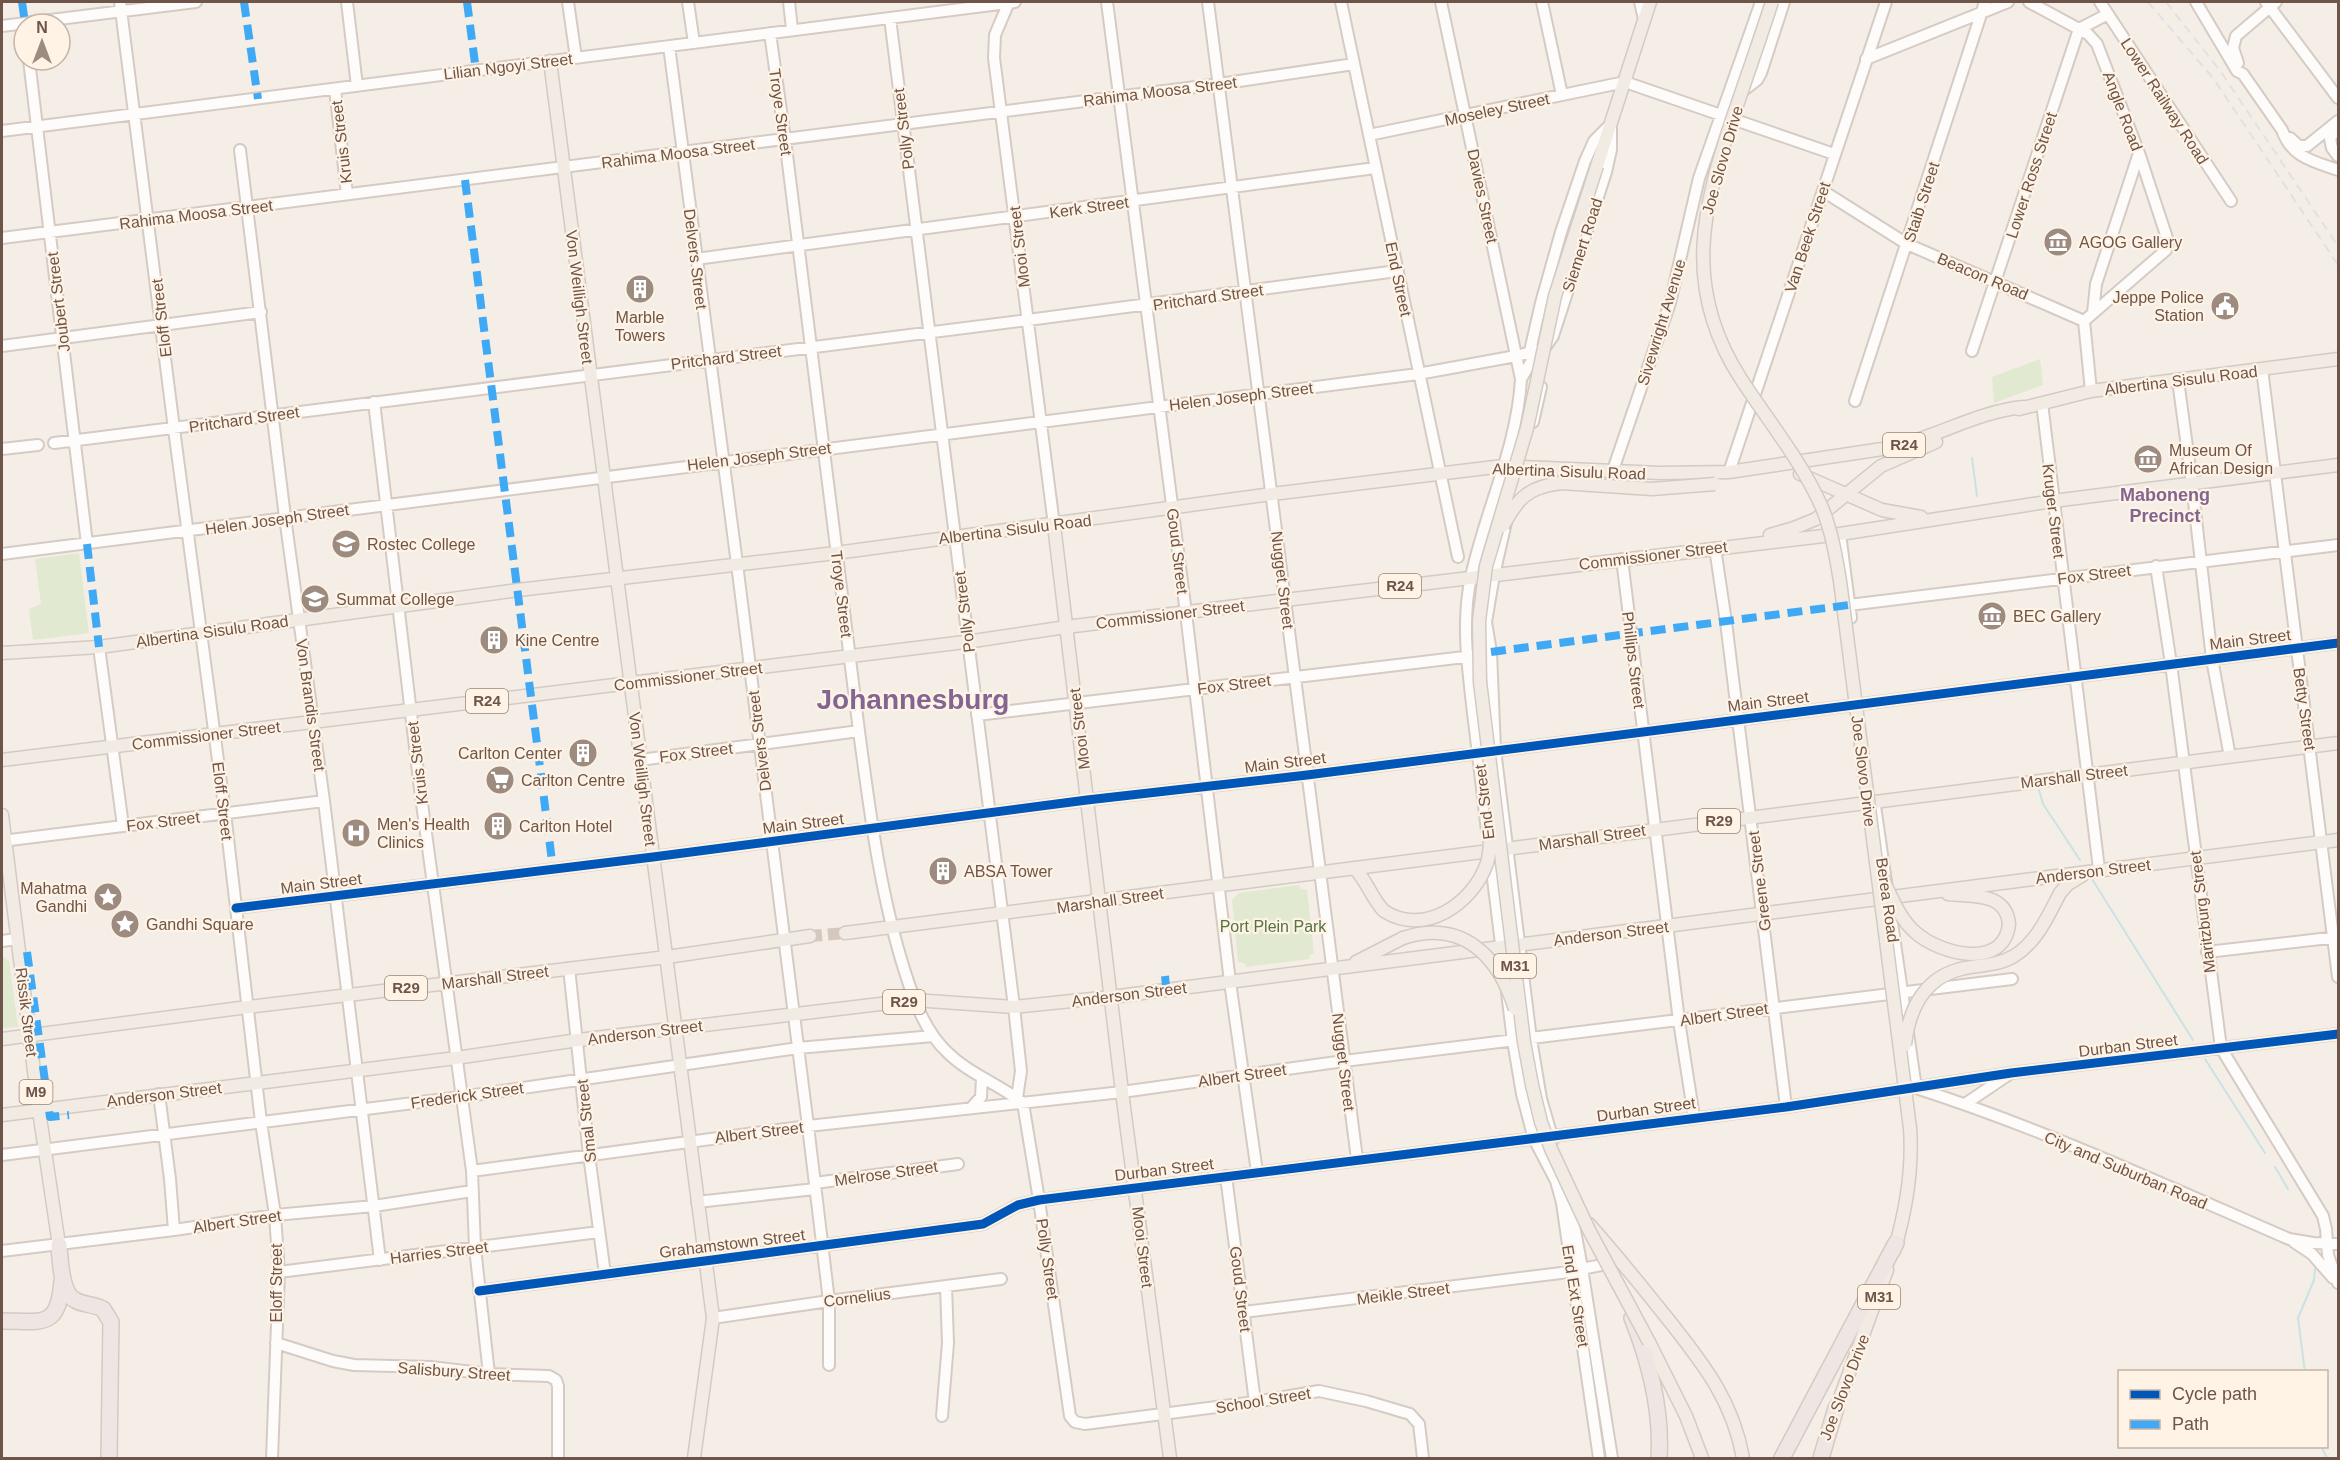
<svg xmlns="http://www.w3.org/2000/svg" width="2340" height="1460" viewBox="0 0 2340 1460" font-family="Helvetica,sans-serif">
	<rect width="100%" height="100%" fill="#f5eee6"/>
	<path fill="#e1ead1" d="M2040,359L2043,385L1994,403L1992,377Z
		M79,553L89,633L33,640L29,609L41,604L35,559Z
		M1299,885L1301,889L1307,890L1314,953L1309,956L1310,959L1246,967V964L1238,962L1232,900L1239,893Z
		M2,956L9,961L18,1027L2,1028Z"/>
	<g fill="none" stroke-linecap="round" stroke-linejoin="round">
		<path stroke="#c9e2e3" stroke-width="2" d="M1972,458L1977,496
			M2039,790L2043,804L2080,860
			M2092,879L2193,1040
			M2205,1059L2265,1153
			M2275,1167L2288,1189
			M2305,1372L2298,1318L2314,1280L2315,1269
			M2321,1446L2327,1458"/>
		<path stroke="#d4c8bf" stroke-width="12" stroke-dasharray="12 6" stroke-linecap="butt" d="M810,936L845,933"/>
		<g stroke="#d5cbc4" stroke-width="14">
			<path id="minor" d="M120,2L174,429L225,813L261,1122L275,1215L279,1272L272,1458
				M347,2L357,86
				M568,2L576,58
				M688,2L694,43
				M789,2L792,29
				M1009,2L995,35L994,58L1054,525
				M1107,2L1186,613L1230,982L1257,1172
				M1208,2L1357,1159
				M1341,2L1458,557
				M1441,2L1521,379C1517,448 1485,511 1471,577C1461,622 1468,668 1473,713C1478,752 1482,791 1487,831
				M1542,2L1562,95
				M1640,2L1644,19
				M2029,2L2088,34L2097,44L2139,153L2168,241L2166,250L2084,321
				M2100,2L2231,201
				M2196,2L2237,71L2243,74L2282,130C2292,158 2313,161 2338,170
				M2266,2L2338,98
				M890,18L1014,1007L1021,1071L1017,1098
				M2,26L196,2
				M770,33L785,139L859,731C870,813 880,894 905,972C914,1001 925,1031 947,1052C969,1074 999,1084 1023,1103L1039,1200L1070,1416L1075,1422L1085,1424L1255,1402L1319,1391L1366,1401L1410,1414L1419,1424L1423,1458
				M669,46L737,564L808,1126L829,1301V1365
				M1866,59L2008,2
				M29,60L87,544
				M2238,63L2233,48L2236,36L2276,2
				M335,89L347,194
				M1740,93L1757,80L1761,73L1784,2
				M2337,127L2330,139L2332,148L2338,156
				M2,131L1015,2
				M1369,135L1625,82L1834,154
				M2290,138L2299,146H2307L2338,121
				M240,150L285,517L324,801L380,1260
				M1823,191L1907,244L2084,321
				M2,238L1219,84L1354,64
				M696,259L1375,168
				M2093,313L2096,284L2139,153
				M2084,321L2091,391
				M2,346L261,312
				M1530,351L1541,303L1561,232L1585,161L1594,141L1610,125
				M1972,351L2079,29L2108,14
				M2262,369L2338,977
				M1521,379L1538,350
				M2178,380L2192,484L2212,659L2230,757
				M1855,401L1985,2
				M374,402L420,789L472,1171L475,1248L489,1374
				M2042,403L2099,869
				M1533,422L1541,387
				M54,443L1028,320L1397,271
				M2,449L38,445
				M1613,470L1670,303L1699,178L1761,2
				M1729,472L1886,2
				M1507,518L1494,575L1486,622L1491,652L1495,750L1531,1039L1541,1099L1553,1140
				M1840,534L1851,618
				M1715,548L1726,622L1786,1107
				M2,554L1418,374L1516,356L1544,349L1553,336L1606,172L1611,150V128
				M1622,559L1679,1021L1694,1117
				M2156,566L2171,664L2221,1048L2323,1216L2326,1229L2328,1255L2338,1283
				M1849,605L2338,545
				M99,647L123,826
				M977,715L1473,656
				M640,760L859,731
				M1875,806L1916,1088
				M2,841L324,801
				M1490,855L1513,1041L1522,1094L1534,1139L1556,1181L1562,1203L1599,1458
				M236,908L653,857L1087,800L1307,775L2338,643
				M2,941L17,939
				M2207,952L2338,937
				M569,968L589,1155L605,1274
				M1919,1089C2046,1130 2167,1186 2289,1239L2313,1243L2338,1244
				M159,1094L170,1179L174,1230
				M1965,1104L2008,1075
				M971,1108L981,1097L982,1078
				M2,1155L461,1097L798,1048L933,1036
				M472,1171L808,1126L1122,1092L1344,1061L2012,979
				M1226,1176L1255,1402
				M815,1183L958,1164
				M1568,1193L1582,1268L1612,1458
				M697,1202L815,1189
				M2294,1242L2312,1254L2333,1278
				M2,1251L174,1230L275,1215L374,1206L472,1191
				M279,1272L599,1232
				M479,1291L983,1224L1018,1205L1039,1200L1786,1107L2011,1073L2338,1034
				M1244,1312L1561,1273L1612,1263
				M713,1318L829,1301L1001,1279
				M276,1343L333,1361L354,1365L431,1367L489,1374L549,1376L556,1380L558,1386V1458
				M942,1416L948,1343L946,1286"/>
		</g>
		<g stroke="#d3cac4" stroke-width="15">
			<path id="major" d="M550,61L713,1318L694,1458
				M1597,166L1650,2
				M2019,409L2091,391L2338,359
				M1800,474L1882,510L1921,517
				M1054,525L1122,1092L1170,1458
				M1770,535L1794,528L1816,519L1881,466L1936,442
				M2,653L99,647L518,590L836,553L1272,494L1503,466L1660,473L1729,472L1889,448C1935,438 1978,411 2024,407
				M2,760L973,641L1066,627L1285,600L1840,534L2053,501L2338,465
				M2,815L39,1111L59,1245
				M1354,868C1367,880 1371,898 1384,911
				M2060,893L2068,884L2083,875
				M1948,894C1973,897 2006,892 2009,924
				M845,933L2338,743
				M1356,962L1403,938
				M2,1039L248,1007L667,957L810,936
				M2,1115L456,1058L578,1040L914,1000L1014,1007L1111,997L2338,840
				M1589,1224C1617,1256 1644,1289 1671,1323C1705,1366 1733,1402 1743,1458
				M1894,1251C1906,1211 1913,1170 1910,1128
				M1649,1342L1686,1416L1702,1458
				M1834,1414L1887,1270"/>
		</g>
		<g stroke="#d3cac4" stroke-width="18">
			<path id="highway" d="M59,1245C60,1259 61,1293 75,1300C83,1305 94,1304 103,1309L111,1322L109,1458
				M1632,1318C1650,1363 1662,1410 1659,1458
				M2,1321C43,1321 58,1329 62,1281
				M1782,1458L1896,1243
				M1821,1458L1836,1408"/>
		</g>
		<use href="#minor" stroke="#fefcfb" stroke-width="10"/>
		<use href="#major" stroke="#f1ebe3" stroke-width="12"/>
		<use href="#highway" stroke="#efe6e3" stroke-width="15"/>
		<path stroke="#e3e0e3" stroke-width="2" stroke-dasharray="9 6" stroke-linecap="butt" d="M2148,2L2213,78L2338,265
			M2166,2L2221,72L2338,246"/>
		<g stroke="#d3cac4" stroke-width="15" stroke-linecap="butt">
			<path id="major-bridge" d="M1772,2C1760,39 1747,76 1734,114C1702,209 1682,288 1741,379C1769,422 1803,463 1823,510C1832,533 1836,557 1840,581L1910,1128
				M1597,166L1555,296L1527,428L1486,566L1479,621L1480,682L1524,1042L1532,1085L1541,1122L1551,1149L1589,1230L1649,1342
				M1503,526C1518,498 1528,487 1561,483L1652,489L1715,484
				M1882,877C1891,896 1899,918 1915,932C1939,954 2004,971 2009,924
				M1384,911C1424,937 1473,904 1487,863C1491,850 1490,835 1490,822
				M1403,938C1462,919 1498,955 1515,1009
				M1905,1045C1909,1008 1925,976 1965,968C1982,965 1999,965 2014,956C2037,942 2048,916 2060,893"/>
		</g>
		<use href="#major-bridge" stroke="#f1ebe3" stroke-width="12"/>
		<path stroke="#3fa9f5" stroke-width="8" stroke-dasharray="15 8" stroke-linecap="butt" d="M22,2L25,23
			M244,2L258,99
			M467,2L476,71
			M465,180L553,869
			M87,544L99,647
			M1491,652L1849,605
			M27,952L50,1117L69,1115
			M1165,976L1167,997"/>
		<g stroke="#fef3e5" stroke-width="13">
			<path id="cycleway" d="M236,908L653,857L1087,800L1307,775L2338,643
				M479,1291L983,1224L1018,1205L1039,1200L1786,1107L2011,1073L2338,1034"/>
		</g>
		<use href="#cycleway" stroke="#0057b8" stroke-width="9"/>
	</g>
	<defs>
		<g id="museum-disc" transform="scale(1.5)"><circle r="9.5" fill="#9e8b80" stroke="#fef3e5"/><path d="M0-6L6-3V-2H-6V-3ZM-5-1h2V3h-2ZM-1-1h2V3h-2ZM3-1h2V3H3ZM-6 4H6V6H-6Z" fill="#fff"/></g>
		<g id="building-disc" transform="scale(1.5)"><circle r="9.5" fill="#9e8b80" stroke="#fef3e5"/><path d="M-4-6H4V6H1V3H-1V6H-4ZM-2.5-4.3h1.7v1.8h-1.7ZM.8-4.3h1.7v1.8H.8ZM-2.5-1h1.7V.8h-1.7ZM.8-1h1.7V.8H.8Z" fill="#fff"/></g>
		<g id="civic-disc" transform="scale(1.5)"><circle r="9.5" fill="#9e8b80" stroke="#fef3e5"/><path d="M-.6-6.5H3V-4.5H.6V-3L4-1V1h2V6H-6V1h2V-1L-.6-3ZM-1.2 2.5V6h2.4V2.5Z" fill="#fff"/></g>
		<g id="university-disc" transform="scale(1.5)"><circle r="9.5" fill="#9e8b80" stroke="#fef3e5"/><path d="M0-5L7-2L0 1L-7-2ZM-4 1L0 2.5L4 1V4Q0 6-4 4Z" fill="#fff"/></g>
		<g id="supermarket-disc" transform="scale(1.5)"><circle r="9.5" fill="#9e8b80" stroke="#fef3e5"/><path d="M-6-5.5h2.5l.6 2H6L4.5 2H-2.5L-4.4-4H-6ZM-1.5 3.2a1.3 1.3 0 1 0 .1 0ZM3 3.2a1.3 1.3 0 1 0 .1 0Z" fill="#fff"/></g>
		<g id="hospital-disc" transform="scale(1.5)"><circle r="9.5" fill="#9e8b80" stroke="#fef3e5"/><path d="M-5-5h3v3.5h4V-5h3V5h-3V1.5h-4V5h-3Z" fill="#fff"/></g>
		<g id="sight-disc" transform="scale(1.5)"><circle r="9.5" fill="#9e8b80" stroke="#fef3e5"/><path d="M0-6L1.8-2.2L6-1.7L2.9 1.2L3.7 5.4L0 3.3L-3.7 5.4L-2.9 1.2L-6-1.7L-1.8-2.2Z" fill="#fff"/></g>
	</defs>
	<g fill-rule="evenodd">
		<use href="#museum-disc" x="2058" y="242"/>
		<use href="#building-disc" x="640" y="289"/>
		<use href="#civic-disc" x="2225" y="306"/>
		<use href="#museum-disc" x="2148" y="459"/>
		<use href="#university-disc" x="346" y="544"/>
		<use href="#university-disc" x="315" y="599"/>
		<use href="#museum-disc" x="1992" y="616"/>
		<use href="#building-disc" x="494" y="640"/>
		<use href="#building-disc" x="583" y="753"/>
		<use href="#supermarket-disc" x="500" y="780"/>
		<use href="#building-disc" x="498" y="826"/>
		<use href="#hospital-disc" x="356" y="833"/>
		<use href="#building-disc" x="943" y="871"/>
		<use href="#sight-disc" x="108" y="897"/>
		<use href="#sight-disc" x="125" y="924"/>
	</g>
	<g text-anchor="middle" stroke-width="4.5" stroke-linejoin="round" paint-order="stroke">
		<g fill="#fef3e5" stroke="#9a8478" stroke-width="1.5">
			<rect x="1883" y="433" width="42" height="24" rx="4.5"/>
			<rect x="1379" y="574" width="42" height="24" rx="4.5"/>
			<rect x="466" y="689" width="42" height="24" rx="4.5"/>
			<rect x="1698" y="809" width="42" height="24" rx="4.5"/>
			<rect x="1494" y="954" width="42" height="24" rx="4.5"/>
			<rect x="385" y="976" width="42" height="24" rx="4.5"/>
			<rect x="883" y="990" width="42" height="24" rx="4.5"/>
			<rect x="19.5" y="1080" width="33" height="24" rx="4.5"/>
			<rect x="1858" y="1285" width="42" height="24" rx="4.5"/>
		</g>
		<g font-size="15" font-weight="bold" fill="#6f5549">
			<text x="1904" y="450">R24</text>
			<text x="1400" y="591">R24</text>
			<text x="487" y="706">R24</text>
			<text x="1719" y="826">R29</text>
			<text x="1515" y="971">M31</text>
			<text x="406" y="993">R29</text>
			<text x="904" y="1007">R29</text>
			<text x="36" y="1097">M9</text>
			<text x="1879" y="1302">M31</text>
		</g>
		<g font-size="16" fill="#6f5549" stroke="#fef3e5">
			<text transform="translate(508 66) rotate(-7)" y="6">Lilian Ngoyi Street</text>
			<text transform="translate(1160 91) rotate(-7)" y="6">Rahima Moosa Street</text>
			<text transform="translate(2165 101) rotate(57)" y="6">Lower Railway Road</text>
			<text transform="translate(1497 109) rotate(-12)" y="6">Moseley Street</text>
			<text transform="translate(2123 111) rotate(69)" y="6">Angle Road</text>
			<text transform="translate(781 112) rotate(82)" y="6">Troye Street</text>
			<text transform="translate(903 129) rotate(-97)" y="6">Polly Street</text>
			<text transform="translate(341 142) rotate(-97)" y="6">Kruis Street</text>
			<text transform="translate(678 153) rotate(-7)" y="6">Rahima Moosa Street</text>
			<text transform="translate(1722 160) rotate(-74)" y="6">Joe Slovo Drive</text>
			<text transform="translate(2031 175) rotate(-72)" y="6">Lower Ross Street</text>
			<text transform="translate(1483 196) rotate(78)" y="6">Davies Street</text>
			<text transform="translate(1921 202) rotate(-72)" y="6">Staib Street</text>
			<text transform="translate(1089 207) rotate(-8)" y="6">Kerk Street</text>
			<text transform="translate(196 214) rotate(-7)" y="6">Rahima Moosa Street</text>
			<text transform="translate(1807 237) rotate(-72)" y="6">Van Beek Street</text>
			<text transform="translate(1582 245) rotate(-72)" y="6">Siemert Road</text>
			<text transform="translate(1019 247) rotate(-97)" y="6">Mooi Street</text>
			<text transform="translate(696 259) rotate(83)" y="6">Delvers Street</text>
			<text transform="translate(1983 276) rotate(23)" y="6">Beacon Road</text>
			<text transform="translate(1399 279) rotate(78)" y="6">End Street</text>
			<text transform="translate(580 297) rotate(83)" y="6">Von Weilligh Street</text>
			<text transform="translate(1208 297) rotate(-8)" y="6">Pritchard Street</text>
			<text transform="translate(58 302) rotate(-97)" y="6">Joubert Street</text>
			<text transform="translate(161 318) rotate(-97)" y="6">Eloff Street</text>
			<text transform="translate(1661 322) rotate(-73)" y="6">Sivewright Avenue</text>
			<text transform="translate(726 357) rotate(-7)" y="6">Pritchard Street</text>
			<text transform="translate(2181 380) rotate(-7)" y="6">Albertina Sisulu Road</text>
			<text transform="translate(1241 396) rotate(-7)" y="6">Helen Joseph Street</text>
			<text transform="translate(244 419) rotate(-8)" y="6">Pritchard Street</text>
			<text transform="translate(759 456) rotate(-7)" y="6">Helen Joseph Street</text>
			<text transform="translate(1569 471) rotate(2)" y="6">Albertina Sisulu Road</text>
			<text transform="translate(2054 511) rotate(83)" y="6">Kruger Street</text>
			<text transform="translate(277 519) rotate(-8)" y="6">Helen Joseph Street</text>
			<text transform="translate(1015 529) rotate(-7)" y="6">Albertina Sisulu Road</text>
			<text transform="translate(1178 551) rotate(83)" y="6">Goud Street</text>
			<text transform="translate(1653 555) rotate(-7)" y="6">Commissioner Street</text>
			<text transform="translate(2094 574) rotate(-7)" y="6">Fox Street</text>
			<text transform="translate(1283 580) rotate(83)" y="6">Nugget Street</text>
			<text transform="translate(842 594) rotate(83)" y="6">Troye Street</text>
			<text transform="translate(964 612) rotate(-97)" y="6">Polly Street</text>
			<text transform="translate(1170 614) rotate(-7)" y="6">Commissioner Street</text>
			<text transform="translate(212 631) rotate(-8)" y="6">Albertina Sisulu Road</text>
			<text transform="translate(2250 639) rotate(-7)" y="6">Main Street</text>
			<text transform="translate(1634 660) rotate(83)" y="6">Phillips Street</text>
			<text transform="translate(688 676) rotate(-7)" y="6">Commissioner Street</text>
			<text transform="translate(1234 684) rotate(-7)" y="6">Fox Street</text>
			<text transform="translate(1768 701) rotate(-7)" y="6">Main Street</text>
			<text transform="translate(311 705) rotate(82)" y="6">Von Brandis Street</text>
			<text transform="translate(2305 709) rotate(82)" y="6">Betty Street</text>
			<text transform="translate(1079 729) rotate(-97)" y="6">Mooi Street</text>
			<text transform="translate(206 735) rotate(-7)" y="6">Commissioner Street</text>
			<text transform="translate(759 741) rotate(-97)" y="6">Delvers Street</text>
			<text transform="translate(696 752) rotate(-7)" y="6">Fox Street</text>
			<text transform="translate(1285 762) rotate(-7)" y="6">Main Street</text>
			<text transform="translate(417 763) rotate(-97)" y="6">Kruis Street</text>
			<text transform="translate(1864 771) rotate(83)" y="6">Joe Slovo Drive</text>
			<text transform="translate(2074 776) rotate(-7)" y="6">Marshall Street</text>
			<text transform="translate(643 779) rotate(83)" y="6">Von Weilligh Street</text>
			<text transform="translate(223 801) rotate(83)" y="6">Eloff Street</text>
			<text transform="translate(1484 802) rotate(-97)" y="6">End Street</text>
			<text transform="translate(163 821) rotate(-7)" y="6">Fox Street</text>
			<text transform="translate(803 823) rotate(-7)" y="6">Main Street</text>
			<text transform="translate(1592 837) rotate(-8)" y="6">Marshall Street</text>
			<text transform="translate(2093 871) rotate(-7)" y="6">Anderson Street</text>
			<text transform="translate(1759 881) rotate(-97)" y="6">Greene Street</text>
			<text transform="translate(321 883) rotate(-7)" y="6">Main Street</text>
			<text transform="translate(1110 900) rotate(-8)" y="6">Marshall Street</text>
			<text transform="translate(1888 900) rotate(82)" y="6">Berea Road</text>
			<text transform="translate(2202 912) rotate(-97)" y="6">Maritzburg Street</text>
			<text transform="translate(1611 933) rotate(-7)" y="6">Anderson Street</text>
			<text transform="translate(495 977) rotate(-7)" y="6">Marshall Street</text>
			<text transform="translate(1129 994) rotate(-7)" y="6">Anderson Street</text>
			<text transform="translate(27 1012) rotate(83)" y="6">Rissik Street</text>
			<text transform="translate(1724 1014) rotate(-8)" y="6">Albert Street</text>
			<text transform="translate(645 1032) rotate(-7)" y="6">Anderson Street</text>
			<text transform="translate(2128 1045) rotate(-7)" y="6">Durban Street</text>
			<text transform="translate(1344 1062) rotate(83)" y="6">Nugget Street</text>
			<text transform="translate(1242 1075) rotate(-8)" y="6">Albert Street</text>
			<text transform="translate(164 1094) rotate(-7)" y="6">Anderson Street</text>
			<text transform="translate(467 1095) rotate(-8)" y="6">Frederick Street</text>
			<text transform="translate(1646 1109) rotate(-8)" y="6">Durban Street</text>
			<text transform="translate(586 1121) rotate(-96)" y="6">Smal Street</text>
			<text transform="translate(759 1132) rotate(-7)" y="6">Albert Street</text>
			<text transform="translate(1164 1169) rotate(-7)" y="6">Durban Street</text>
			<text transform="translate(2126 1170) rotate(23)" y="6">City and Suburban Road</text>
			<text transform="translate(886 1173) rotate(-8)" y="6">Melrose Street</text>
			<text transform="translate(237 1221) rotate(-8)" y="6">Albert Street</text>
			<text transform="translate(732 1243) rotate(-7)" y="6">Grahamstown Street</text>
			<text transform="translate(1143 1247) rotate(83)" y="6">Mooi Street</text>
			<text transform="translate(439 1252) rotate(-7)" y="6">Harries Street</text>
			<text transform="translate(1048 1259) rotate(82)" y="6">Polly Street</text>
			<text transform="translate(276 1283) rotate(-90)" y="6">Eloff Street</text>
			<text transform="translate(1241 1289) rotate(83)" y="6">Goud Street</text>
			<text transform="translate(1403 1293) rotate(-7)" y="6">Meikle Street</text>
			<text transform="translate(1576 1296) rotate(81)" y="6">End Ext Street</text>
			<text transform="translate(857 1297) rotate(-7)" y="6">Cornelius</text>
			<text transform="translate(454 1371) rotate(4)" y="6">Salisbury Street</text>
			<text transform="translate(1844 1387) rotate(-69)" y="6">Joe Slovo Drive</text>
			<text transform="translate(1263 1400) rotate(-9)" y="6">School Street</text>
		</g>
		<g font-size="16" fill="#6f5549" stroke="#fef3e5" text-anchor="start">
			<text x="2079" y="248">AGOG Gallery</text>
			<text x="2204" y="303" text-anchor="end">Jeppe Police<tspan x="2204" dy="18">Station</tspan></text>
			<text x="640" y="323" text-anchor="middle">Marble<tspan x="640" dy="18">Towers</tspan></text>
			<text x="2169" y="456">Museum Of<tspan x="2169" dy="18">African Design</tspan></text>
			<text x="367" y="550">Rostec College</text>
			<text x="336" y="605">Summat College</text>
			<text x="2013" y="622">BEC Gallery</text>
			<text x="515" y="646">Kine Centre</text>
			<text x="562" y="759" text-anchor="end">Carlton Center</text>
			<text x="521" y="786">Carlton Centre</text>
			<text x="377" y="830">Men's Health<tspan x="377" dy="18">Clinics</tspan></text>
			<text x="519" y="832">Carlton Hotel</text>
			<text x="964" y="877">ABSA Tower</text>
			<text x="87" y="894" text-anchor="end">Mahatma<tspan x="87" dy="18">Gandhi</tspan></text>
			<text x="146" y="930">Gandhi Square</text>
		</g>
		<g font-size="16" fill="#537542" stroke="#fef3e5">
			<text x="1273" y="932">Port Plein Park</text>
		</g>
		<g font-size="18" font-weight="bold" fill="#826593" stroke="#fef3e5">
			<text x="2165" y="501">Maboneng<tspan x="2165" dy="21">Precinct</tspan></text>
		</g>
		<g font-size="28" font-weight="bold" fill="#826593" stroke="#fef3e5">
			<text x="913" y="709">Johannesburg</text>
		</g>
	</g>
	<rect width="2340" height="1460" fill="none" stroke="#6f5549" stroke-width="6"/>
	<rect x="2118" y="1370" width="210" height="78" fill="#fef3e5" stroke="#c5b4a7" stroke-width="1.5"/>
	<rect x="2130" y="1390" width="30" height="9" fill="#0057b8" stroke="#c5b4a7" stroke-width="1.5"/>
	<text x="2172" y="1400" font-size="18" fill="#6f5549">Cycle path</text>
	<rect x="2130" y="1420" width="30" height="9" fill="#3fa9f5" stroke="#c5b4a7" stroke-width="1.5"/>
	<text x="2172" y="1430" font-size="18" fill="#6f5549">Path</text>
	<g transform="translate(42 42)"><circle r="28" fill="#fef3e5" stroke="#c5b4a7" stroke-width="1.5"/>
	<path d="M0-4.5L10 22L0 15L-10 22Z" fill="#9e8b80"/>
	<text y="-9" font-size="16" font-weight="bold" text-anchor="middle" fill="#6f5549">N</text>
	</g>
</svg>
